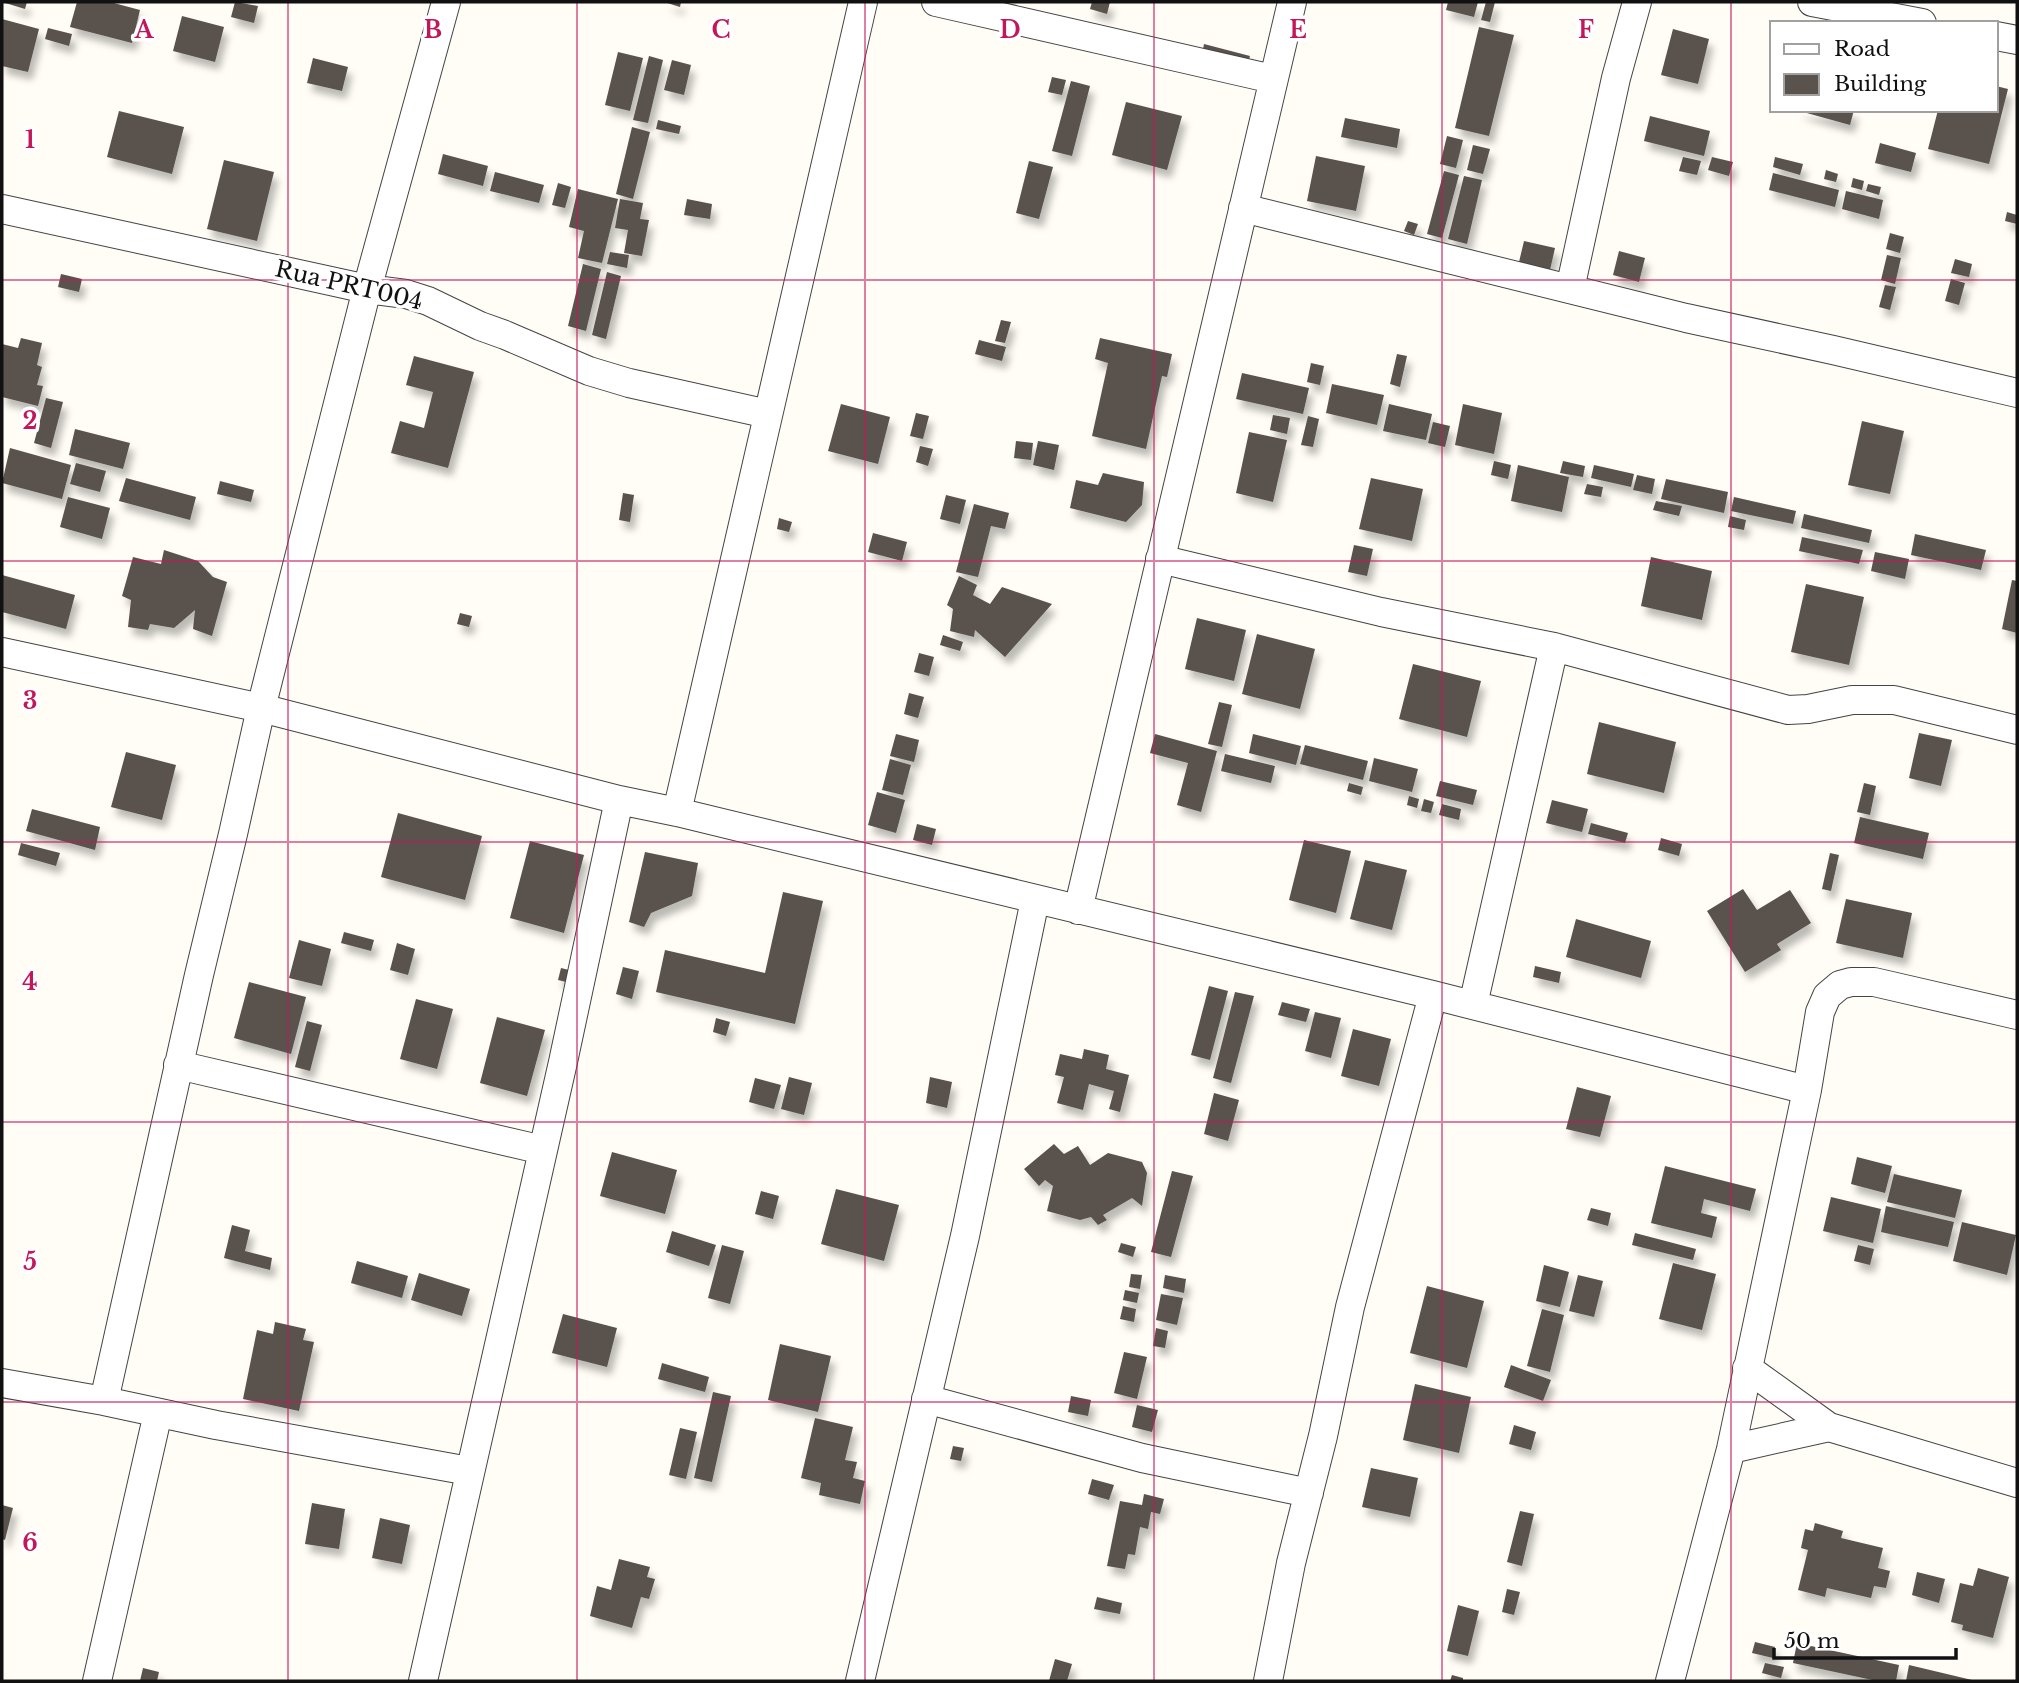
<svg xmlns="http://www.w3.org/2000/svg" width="2019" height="1683" viewBox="0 0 2019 1683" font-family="'Libre Baskerville',serif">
	<defs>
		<filter id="shadow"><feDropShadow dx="4.5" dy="8" stdDeviation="3.5" flood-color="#0004"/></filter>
	</defs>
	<rect width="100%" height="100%" fill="#fffdf5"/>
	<path fill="#5a524d" filter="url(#shadow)" d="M2,2H27L25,9Z
		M77,2H110L140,10L132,43L70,27Z
		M235,2L258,6L254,23L231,17Z
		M664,2H681L680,7Z
		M1092,2H1110L1107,14L1090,9Z
		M1448,2H1478L1474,17L1446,10Z
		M1486,2H1495L1490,22L1481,20Z
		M182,16L224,27L215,62L173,51Z
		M2,19L39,29L28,72L2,66Z
		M1479,27L1514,35L1489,136L1455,128Z
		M48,28L72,34L69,46L45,39Z
		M1673,29L1709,39L1698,84L1661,75Z
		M1204,44L1250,56L1247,66L1202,54Z
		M618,52L643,58L630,111L605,105Z
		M649,56L663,60L648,123L633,120Z
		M313,58L348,67L342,91L307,83Z
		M672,60L691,65L684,95L664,90Z
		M1052,77L1066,80L1062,95L1048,92Z
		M1071,81L1090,86L1072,156L1052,151Z
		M1996,86L2008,89L1989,164L1928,149L1938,110H1996Z
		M1126,102L1182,116L1167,170L1112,155Z
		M1796,110H1854L1850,125Z
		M119,111L184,127L172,174L107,157Z
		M1650,116L1710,131L1704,156L1644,141Z
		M1345,118L1400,129L1397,148L1341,137Z
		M658,120L681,126L679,134L656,129Z
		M632,127L650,132L633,199L616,194Z
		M1447,136L1463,140L1456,168L1440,164Z
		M1880,143L1916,153L1911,172L1875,163Z
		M1473,145L1490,149L1483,174L1467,170Z
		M443,154L488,166L483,186L438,174Z
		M1316,156L1365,166L1356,211L1307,201Z
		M1683,157L1701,161L1697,175L1679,171Z
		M1712,157L1733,162L1729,176L1708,170Z
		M1775,157L1803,164L1800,175L1773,167Z
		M224,160L274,172L257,241L207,229Z
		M1029,161L1053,167L1039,219L1016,213Z
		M1826,170L1838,174L1836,182L1824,179Z
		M1444,171L1459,175L1442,238L1427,234Z
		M495,172L544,185L539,203L490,191Z
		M1773,173L1839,190L1835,207L1769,190Z
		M1464,176L1482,180L1467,244L1448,239Z
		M1853,178L1864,181L1862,190L1851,187Z
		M558,183L571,187L565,208L552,205Z
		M1868,184L1881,187L1879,195L1866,191Z
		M578,189L618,199L602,263L578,258L584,231L569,227Z
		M1846,191L1883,200L1879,219L1842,209Z
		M620,199L643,203L640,219L649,220L642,256L624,253L628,230L615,228Z
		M687,199L712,204L710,219L684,215Z
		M2007,212L2017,215V224L2005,221Z
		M1408,221L1418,224L1414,235L1404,231Z
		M1890,233L1904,237L1900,253L1886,249Z
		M1524,241L1555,248L1550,270L1519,262Z
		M1619,251L1645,258L1639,282L1613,275Z
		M610,252L629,255L627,268L607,264Z
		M1887,255L1901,258L1895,284L1881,280Z
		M1955,259L1972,264L1969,277L1951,273Z
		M583,264L601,269L586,331L568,326Z
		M607,272L621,276L606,339L592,335Z
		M61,274L82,279L79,292L58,287Z
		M1951,279L1965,283L1959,305L1945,301Z
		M1885,285L1896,287L1890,310L1879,307Z
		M1001,320L1011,322L1005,343L995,341Z
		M21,338L42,343L37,365L42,367L37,385L43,386L38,406L2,397V344L18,348Z
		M1100,338L1172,354L1167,377L1162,376L1146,449L1092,436L1108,363L1095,359Z
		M979,340L1006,347L1002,361L975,354Z
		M1397,354L1407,356L1400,387L1390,384Z
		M414,356L474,372L448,468L391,453L400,421L424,428L433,392L406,385Z
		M1311,363L1324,366L1320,385L1307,382Z
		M1242,373L1309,388L1303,414L1236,399Z
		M1332,384L1384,395L1377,425L1326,413Z
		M46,398L63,402L51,448L34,443Z
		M841,404L890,417L878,464L828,451Z
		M1389,404L1432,414L1426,440L1383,431Z
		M1463,404L1502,413L1494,454L1455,445Z
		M916,413L929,416L923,439L910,436Z
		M1273,415L1290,418L1287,434L1270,430Z
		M1308,416L1319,419L1313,447L1301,445Z
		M1862,421L1904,431L1890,494L1848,485Z
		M1433,422L1450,426L1445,447L1428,443Z
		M75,429L130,443L123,469L69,455Z
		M1249,432L1287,440L1273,502L1236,493Z
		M1016,441L1033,443L1031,460L1014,458Z
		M1038,441L1059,445L1054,470L1033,465Z
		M920,446L933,449L928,466L916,462Z
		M10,448L71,465L62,499L2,483Z
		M1494,461L1511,465L1508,479L1491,475Z
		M1563,461L1585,466L1583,477L1560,473Z
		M76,463L106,471L100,492L70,484Z
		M1518,465L1569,477L1562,512L1511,501Z
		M1594,465L1634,474L1631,487L1591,478Z
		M1103,473L1144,482L1142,505L1126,522L1070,508L1076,480L1098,485Z
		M1637,475L1655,479L1652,494L1633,490Z
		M126,478L196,497L190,520L119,501Z
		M1371,478L1423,489L1412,541L1359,529Z
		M1666,479L1728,492L1724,513L1661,499Z
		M220,481L254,490L251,502L217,494Z
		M1587,484L1603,487L1601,497L1584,494Z
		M623,493L634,495L630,522L619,520Z
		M946,495L966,500L960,524L940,519Z
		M68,497L110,508L102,539L60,527Z
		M1734,497L1796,511L1793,524L1731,511Z
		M1656,501L1682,506L1679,516L1653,510Z
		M974,504L1009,513L1005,529L991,526L978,577L956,572Z
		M1804,514L1872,530L1869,543L1801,528Z
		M1730,516L1746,520L1744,530L1728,527Z
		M779,518L792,522L789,532L777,529Z
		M873,533L907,542L902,561L868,552Z
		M1915,534L1986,550L1981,570L1911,555Z
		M1802,537L1863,550L1859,564L1799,551Z
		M1354,545L1373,549L1367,576L1348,572Z
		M164,550L198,561L213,577L227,582L212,636L193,629L195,610L174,628L150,624L148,630L128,627L131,600L122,596L133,557L161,564Z
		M1875,552L1909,559L1905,579L1871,571Z
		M1651,557L1712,571L1702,620L1641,606Z
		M2,575L75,595L66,629L2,612Z
		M959,576L977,585L973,595L990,604L1002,587L1052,604L1005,657L975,630L974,637L950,631L953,609L947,605Z
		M2012,580L2017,581V633L2002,629Z
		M1806,584L1864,597L1849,665L1791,652Z
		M460,613L472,616L469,627L457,624Z
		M1197,618L1246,630L1234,681L1185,669Z
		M1257,634L1315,649L1300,709L1242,694Z
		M943,635L963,642L960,651L940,645Z
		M919,653L934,657L929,676L914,672Z
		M1413,664L1481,681L1467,737L1399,719Z
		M909,693L924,697L918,718L904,714Z
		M1219,702L1232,705L1222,747L1208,744Z
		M1599,722L1676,742L1664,793L1587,774Z
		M1919,733L1952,740L1941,786L1909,778Z
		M896,734L919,740L914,762L890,756Z
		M1155,734L1217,751L1201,812L1177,805L1188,763L1150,753Z
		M1253,734L1301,746L1296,765L1249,753Z
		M1305,745L1368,761L1363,780L1300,764Z
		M126,752L176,765L162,820L111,807Z
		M1225,754L1275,766L1271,783L1221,771Z
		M1374,758L1418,769L1412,792L1369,781Z
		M890,759L911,765L903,795L882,790Z
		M1440,781L1477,790L1473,805L1436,796Z
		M1349,783L1363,787L1361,795L1347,791Z
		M1864,783L1876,786L1870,815L1857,812Z
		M877,792L905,800L896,833L868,825Z
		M1409,796L1419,799L1417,808L1407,805Z
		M1424,799L1434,802L1431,813L1421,811Z
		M1552,800L1588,809L1582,832L1546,823Z
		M1442,804L1461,809L1459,820L1439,815Z
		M32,809L100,827L95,850L26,831Z
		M398,813L482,836L465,900L381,877Z
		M1860,817L1929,833L1923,859L1854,843Z
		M1591,823L1628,833L1625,843L1588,834Z
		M917,824L936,829L932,845L913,840Z
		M1661,838L1682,844L1679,856L1658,850Z
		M1304,840L1351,851L1336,913L1289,900Z
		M530,841L584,855L564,933L510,918Z
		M21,843L60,853L56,866L18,855Z
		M645,852L698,863L692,896L651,913L644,927L629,922Z
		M1830,853L1839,855L1831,891L1822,889Z
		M1365,860L1407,870L1392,930L1350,919Z
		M1743,889L1757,910L1790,890L1811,923L1777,944L1781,950L1745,972L1707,911Z
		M783,892L823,901L795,1024L656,992L665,950L765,973Z
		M1846,899L1912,913L1903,958L1836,943Z
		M1576,919L1651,941L1641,978L1566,957Z
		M344,932L374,940L371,951L341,943Z
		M299,940L331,949L322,986L289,978Z
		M397,943L415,949L408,975L390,970Z
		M1535,966L1561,972L1559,983L1533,977Z
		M623,967L639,971L632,999L616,994Z
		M561,968L573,971L570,983L558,980Z
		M249,982L306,997L291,1054L234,1038Z
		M1209,986L1228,991L1210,1060L1191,1055Z
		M1235,992L1254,996L1231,1083L1213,1078Z
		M416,999L453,1009L437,1069L400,1059Z
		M1282,1002L1310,1009L1306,1022L1278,1015Z
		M1315,1012L1341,1018L1331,1058L1305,1051Z
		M497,1017L545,1030L527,1096L480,1083Z
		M716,1018L730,1022L726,1036L713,1032Z
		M307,1021L322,1025L310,1071L295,1067Z
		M1353,1029L1391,1039L1379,1086L1341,1076Z
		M1084,1049L1109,1055L1106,1069L1129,1075L1120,1112L1109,1109L1114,1091L1089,1084L1083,1110L1057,1103L1064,1077L1055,1075L1060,1054L1082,1059Z
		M789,1077L812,1083L804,1115L781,1109Z
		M930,1077L952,1082L947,1108L926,1103Z
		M755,1078L781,1085L774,1109L749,1102Z
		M1577,1087L1611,1096L1600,1137L1566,1129Z
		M1214,1093L1239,1100L1228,1141L1204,1134Z
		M1054,1144L1064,1154L1078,1146L1090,1165L1108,1153L1142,1162L1147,1173L1142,1206L1132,1198L1103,1215L1107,1220L1098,1225L1091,1217L1080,1220L1047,1211L1053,1186L1045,1180L1039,1186L1024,1169Z
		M612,1152L677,1170L665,1214L600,1196Z
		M1857,1157L1892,1166L1885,1193L1851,1184Z
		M1665,1166L1756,1189L1750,1211L1704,1199L1701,1213L1717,1217L1712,1238L1651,1223Z
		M1172,1171L1193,1176L1171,1257L1151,1252Z
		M1894,1174L1962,1190L1955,1218L1887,1202Z
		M836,1189L899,1205L884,1261L821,1244Z
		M761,1191L779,1196L773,1219L755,1214Z
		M1831,1197L1881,1209L1873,1243L1823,1231Z
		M1886,1206L1954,1222L1948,1247L1881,1232Z
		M1591,1208L1611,1213L1608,1226L1587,1220Z
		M1962,1222L2016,1235L2007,1275L1953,1261Z
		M232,1225L250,1230L245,1251L272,1258L270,1270L224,1258Z
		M672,1231L716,1245L709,1266L666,1252Z
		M1635,1233L1696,1249L1693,1260L1632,1245Z
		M1121,1243L1136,1247L1133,1257L1118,1252Z
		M722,1245L744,1251L730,1304L708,1298Z
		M1858,1245L1874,1249L1870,1265L1854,1261Z
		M357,1261L408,1276L402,1298L351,1283Z
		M1673,1263L1716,1274L1702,1330L1659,1319Z
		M1544,1265L1569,1272L1560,1307L1536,1301Z
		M419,1273L470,1289L462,1316L411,1300Z
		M1131,1274L1142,1275L1140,1289L1129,1287Z
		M1165,1275L1186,1279L1184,1293L1163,1288Z
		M1578,1275L1603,1281L1594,1317L1569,1311Z
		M1427,1286L1484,1301L1467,1368L1410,1353Z
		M1125,1290L1139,1293L1137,1303L1123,1300Z
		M1161,1294L1183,1298L1177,1325L1156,1320Z
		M1123,1306L1136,1309L1134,1322L1120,1319Z
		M1542,1309L1564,1315L1550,1372L1527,1366Z
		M563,1314L617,1328L607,1367L552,1353Z
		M275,1322L306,1329L303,1340L314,1342L299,1411L243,1399L257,1330L273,1334Z
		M1156,1328L1168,1331L1165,1348L1153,1346Z
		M780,1344L831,1356L818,1412L768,1400Z
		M1124,1352L1147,1357L1137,1399L1114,1393Z
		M662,1363L709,1377L705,1392L658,1379Z
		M1511,1365L1551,1380L1543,1401L1504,1387Z
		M1415,1384L1471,1397L1459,1453L1403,1440Z
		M713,1392L731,1396L712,1482L694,1478Z
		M1071,1396L1091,1400L1088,1416L1068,1412Z
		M1137,1405L1158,1410L1152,1432L1132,1427Z
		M815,1418L853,1427L845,1460L857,1462L853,1478L865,1481L860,1504L819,1495L821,1483L801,1478Z
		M1514,1425L1536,1432L1531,1450L1509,1444Z
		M680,1428L697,1432L686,1479L669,1475Z
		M953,1446L964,1448L961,1461L950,1459Z
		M1371,1468L1418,1478L1410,1517L1362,1507Z
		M1092,1479L1114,1485L1109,1500L1088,1494Z
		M1144,1494L1164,1499L1160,1514L1151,1512L1148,1529L1140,1527L1135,1555L1128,1554L1125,1569L1107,1566L1120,1501L1142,1505Z
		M312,1503L345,1509L339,1549L305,1544Z
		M2,1505L13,1508L5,1540L2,1539Z
		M1520,1511L1534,1514L1522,1566L1507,1562Z
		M380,1518L410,1525L402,1564L372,1558Z
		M1815,1523L1843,1531L1841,1538L1883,1548L1878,1568L1890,1571L1886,1588L1874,1586L1871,1598L1827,1588L1825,1597L1798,1590L1808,1550L1801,1548L1805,1529L1813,1531Z
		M619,1559L650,1567L647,1577L655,1579L649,1599L641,1597L632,1628L590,1616L597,1586L611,1590Z
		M1978,1568L2009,1577L1993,1638L1962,1630L1963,1625L1951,1622L1960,1583L1973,1586Z
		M1917,1572L1945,1579L1939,1603L1912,1595Z
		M1507,1589L1520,1592L1514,1615L1502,1612Z
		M1097,1597L1122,1603L1120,1614L1094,1609Z
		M1458,1605L1479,1611L1468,1656L1447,1651Z
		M1755,1642L1775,1647L1773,1658L1752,1653Z
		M1797,1643L1899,1665L1896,1681H1877L1793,1663Z
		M1055,1659L1072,1664L1067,1681H1049Z
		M1765,1663L1784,1667L1781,1678L1762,1673Z
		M1909,1665L1972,1680V1681H1906Z
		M143,1668L159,1672L157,1681H140Z
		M1452,1675L1463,1678V1681H1450Z"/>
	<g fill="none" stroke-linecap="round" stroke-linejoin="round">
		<g stroke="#444" stroke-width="30">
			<path id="minor" d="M936,2L1273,79
				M1812,2L1922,23
				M1996,36L2017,40
				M1243,208L1686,318L1833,350L2017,393
				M2,209L367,289L406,294L428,301L480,326L505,335L589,371L629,383L768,414
				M1570,289L1616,78L1637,2
				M1160,559L1381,612L1554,647L1788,710L1808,709L1852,700H1894L2017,730
				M2,652L261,708L619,800L677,812L1433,995L1807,1090
				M677,812L863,2
				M1078,910L1292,2
				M1473,1005L1554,647
				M178,1065L543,1150
				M1747,1368L1829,1427
				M2,1383L104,1401L216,1425L469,1471
				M926,1399L1142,1458L1309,1493
				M104,1401L199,975L233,834L261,708L367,289L446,2
				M1731,1449L1829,1427L2017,1483
				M97,1681L158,1413
				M423,1681L563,1062L619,800
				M860,1681L965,1236L1035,900
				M1268,1681L1291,1563L1323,1436L1350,1307L1433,995
				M1670,1681L1731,1449L1807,1090L1820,1012L1827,996L1840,985L1851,982H1874L2017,1015"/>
		</g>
		<use href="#minor" stroke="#fff" stroke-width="28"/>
	</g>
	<path fill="none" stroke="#c2185b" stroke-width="2" stroke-opacity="0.55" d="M288,2V1681M577,2V1681M865,2V1681M1154,2V1681M1442,2V1681M1731,2V1681M2,280H2017M2,561H2017M2,842H2017M2,1122H2017M2,1402H2017"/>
	<g text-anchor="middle" stroke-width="7" stroke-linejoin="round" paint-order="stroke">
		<g font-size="23" fill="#111" stroke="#fff">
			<text transform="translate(349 285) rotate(13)" y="8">Rua PRT004</text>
		</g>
	</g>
	<g font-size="23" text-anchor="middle" font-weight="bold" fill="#c2185b" stroke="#fff" stroke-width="7" stroke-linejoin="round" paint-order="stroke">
		<text x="144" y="38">A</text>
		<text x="433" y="38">B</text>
		<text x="721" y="38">C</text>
		<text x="1010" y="38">D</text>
		<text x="1298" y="38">E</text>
		<text x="1586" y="38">F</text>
		<text x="30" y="148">1</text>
		<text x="30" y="429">2</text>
		<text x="30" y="709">3</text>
		<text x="30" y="990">4</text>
		<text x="30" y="1270">5</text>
		<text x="30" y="1551">6</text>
	</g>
	<rect width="2019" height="1683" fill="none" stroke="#111111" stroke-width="7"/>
	<rect x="1770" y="21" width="228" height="91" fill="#ffffff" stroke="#a0a0a0" stroke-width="2"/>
	<rect x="1784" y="44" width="35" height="10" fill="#ffffff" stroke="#a0a0a0" stroke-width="2"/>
	<text x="1834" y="56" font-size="21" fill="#111111">Road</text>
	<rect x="1784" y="74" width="35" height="21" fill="#5a524d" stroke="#a0a0a0" stroke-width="2"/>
	<text x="1834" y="91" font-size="21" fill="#111111">Building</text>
	<path d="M1774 1648v10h182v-10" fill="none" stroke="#111111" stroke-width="3.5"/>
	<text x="1784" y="1648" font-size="21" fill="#111111" stroke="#ffffff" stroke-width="5" paint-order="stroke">50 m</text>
</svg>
